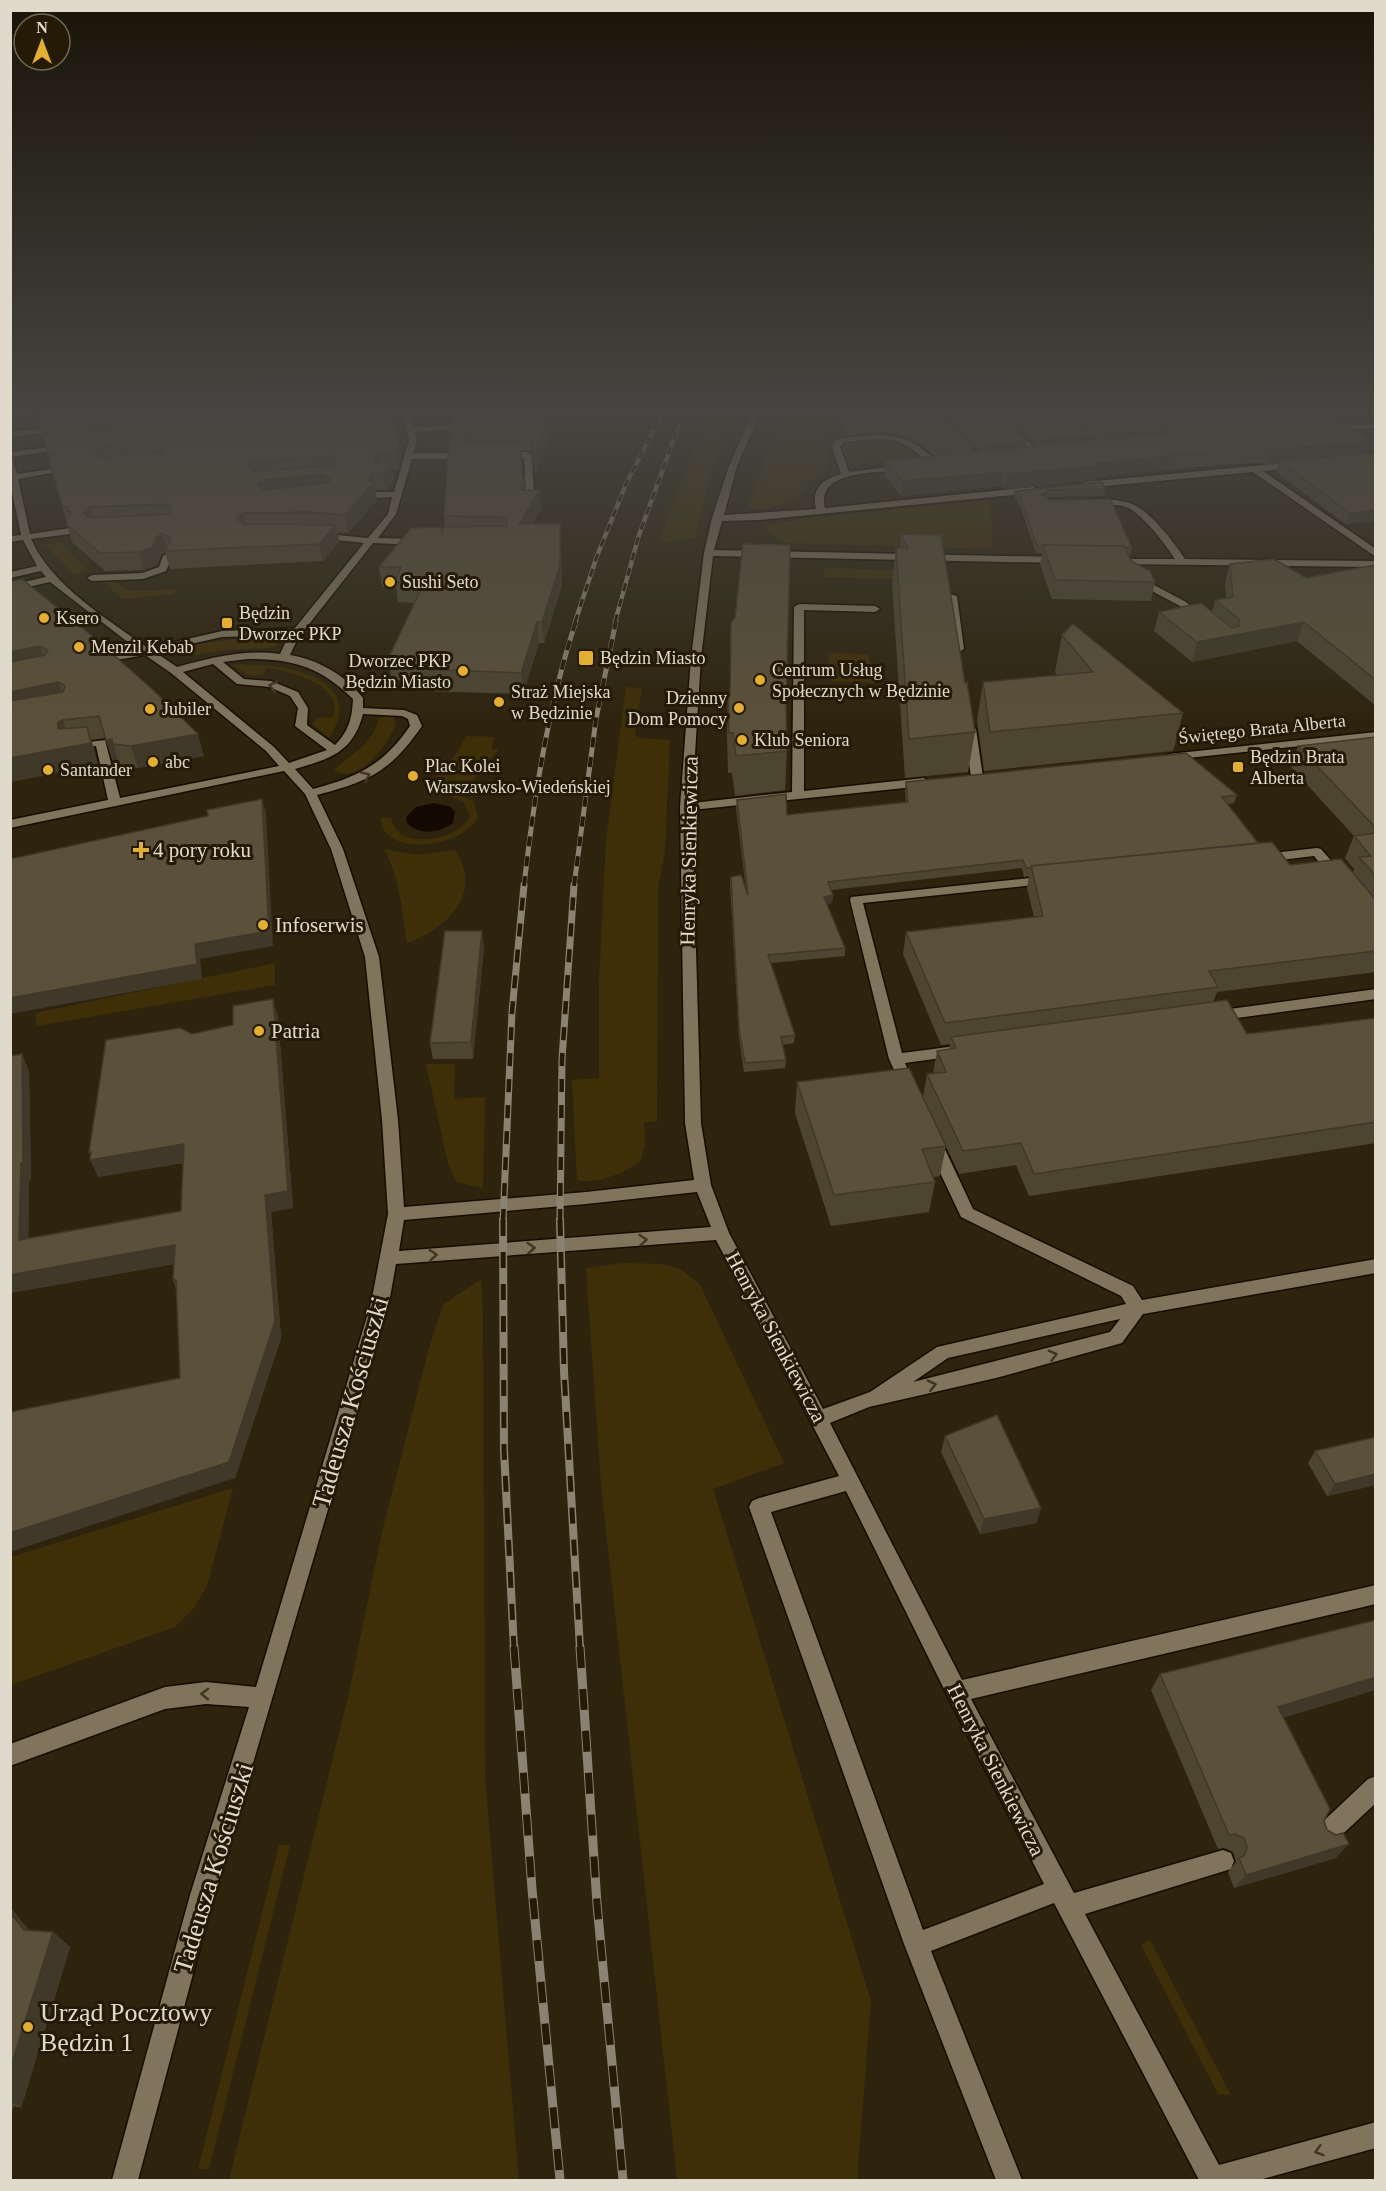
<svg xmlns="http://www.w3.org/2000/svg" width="1386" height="2191" viewBox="0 0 1386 2191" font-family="Georgia,serif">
	<rect width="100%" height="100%" fill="#2e240e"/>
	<path fill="#3f2f08" d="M707,414H735L713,466L694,537L672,542L659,541Z
		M783,414H824L838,432L833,433L836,436L825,439L828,468C816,476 807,481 801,496C783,505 768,509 747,509Z
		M887,437L903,440L925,459L846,465L842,444Z
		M990,500L993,549L785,543L776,539L764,526L801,519Z
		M60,542L88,569L74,575L45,545Z
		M824,568L897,570V579L825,577Z
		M113,580L130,591L182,589L174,592L175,594L123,599L104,583Z
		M249,637L278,640L279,643L274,647L265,648L226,650L187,656L175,654L176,650L184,646Z
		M828,653L868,654L875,683L831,681Z
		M232,665C275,662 371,674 329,738L312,724L317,718L333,717C345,685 290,671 268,668L262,675L249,676Z
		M626,687L642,688L635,735L640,738L670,740L665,851L658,889L657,1121L644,1123L645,1144L640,1162C624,1173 596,1185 577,1180L572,1080L599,1078V981L606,840Z
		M386,716L394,718L396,723C390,743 357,787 334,770L365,744L374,732L379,718Z
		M1257,732L1261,737L1018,764L1141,742Z
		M467,736L494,737L492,749H499L469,785L453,781L433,780L454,757Z
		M426,789L450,791L473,801L478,817C459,852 379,855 381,817L391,818C397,852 458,841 470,816L464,802L450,796L427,795Z
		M384,849L417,855L455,850C484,894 447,928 407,943C402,911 400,878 384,849Z
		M275,963V985L37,1026L35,1013Z
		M426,1064H455L454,1099L485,1097L483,1188L456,1182L448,1163Z
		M622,1263L662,1264L681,1269L700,1285L784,1463L713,1489L871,2001L857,2180H677L601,1485L586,1268Z
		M481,1279L483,1316L485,1777L519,2180H229L349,1693L382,1532L429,1348L443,1305Z
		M233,1488L207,1586L194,1608L175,1627L11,1685V1557Z
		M279,1845H290L209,2169H198Z
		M1150,1940L1231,2095L1218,2094L1141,1945Z"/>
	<path fill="#130900" d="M434,803L451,807L455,812L453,823C440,833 419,836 407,823L406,817L416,807Z"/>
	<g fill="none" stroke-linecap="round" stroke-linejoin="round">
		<g stroke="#160c00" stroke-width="3">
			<path id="minor" d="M10,414H35L10,418Z
				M402,414H410L414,427L471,424L475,426L471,428L415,432L417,440L413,453H451L455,456L451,459H412L396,514L378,538L420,539L425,542L420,545L373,543L298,638L290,655C319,660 345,675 363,698V708L404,710L417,715L422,726C390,772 370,781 317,795L343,849L379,957L398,1120L404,1207L586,1192L694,1180L685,1123L680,807L691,658L704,553L712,518L729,466L752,414H760L737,466L724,515L816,509C811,488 823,479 841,474L832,447L834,441C843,437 852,437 862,436C896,432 917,439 939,465L932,467C899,433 889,438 845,442L840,447L849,472L904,465L908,468L904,471C880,472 815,470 825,508L1034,487L1038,490L1034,493L759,520L722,521L714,550L1061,557L1066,560L1061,563L713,556L701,658L692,803L792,792L794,607L799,604L875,606L880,609L875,612L804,610V791L924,778L930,782L924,786L692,810L701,1123L711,1185L729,1233L823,1409L870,1392L937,1347L1126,1304L1121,1296L961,1217L926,1143L929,1139H939L942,1143L973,1209L1133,1286L1142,1300L1376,1259V1273L1143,1314L1122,1343L996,1378L869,1407L830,1423L962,1680L1376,1585V1604L971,1699L1074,1893L1223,1850L1231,1853L1234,1861L1231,1869L1085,1914L1219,2165L1376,2122V2148L1259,2180H1199L1054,1903L931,1951L1022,2180H996L904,1944L749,1507L752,1501L759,1498L839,1476L716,1240L396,1264L389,1303L214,1895L138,2180H112L190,1895L249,1707L206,1704L165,1709L10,1766V1744L165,1687L206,1682L256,1687L371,1303L388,1214L382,1120L365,957L331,849L305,794L284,771L10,828V820L108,800L96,746L69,749V745L73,744L105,740L120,798L279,766L266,751L171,673L145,655L99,663V659L138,650L50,582L10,591V585L46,577L41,571L10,578V572L37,566L23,540L10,542V536L21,535L10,482V452L50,447V451L12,457L17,474L53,469L57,472L18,479L30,534L70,528L75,531L70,534L31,539C52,586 107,619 148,648L222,631L295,628L364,543L318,538L313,535L315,533L368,538L388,514L392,497L376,498L372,495L376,492H394L409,440ZM289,635L280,654C245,649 210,658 177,667L155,652L222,637ZM248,659C294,659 320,667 353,699C352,718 349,731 335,745L307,725L308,708L298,692L271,681L244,679L223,662ZM213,664L237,684L269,687L290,696L298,708L295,726L327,750L289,763L274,747L183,672ZM363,714L402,716L408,719L410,726C383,765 358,777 313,789L295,769C329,759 353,753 363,714ZM697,1192L711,1227L399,1251L404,1220L586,1204ZM1120,1319L1110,1332L913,1382L948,1358ZM846,1491L949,1699L1044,1884L923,1930L771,1512Z
				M991,414H1000L1040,453V457H1034Z
				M1376,424V428L1334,430L1330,428L1334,426Z
				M42,429H45V433L10,437V432Z
				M528,452L532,455L534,496L530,499L526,496L524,458L501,459L497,456L501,453Z
				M1297,462L1300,463V467L1263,471L1376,549V557L1253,472L1085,488L1081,485L1085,482Z
				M1091,499C1103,499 1117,499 1129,503C1148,508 1174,542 1185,559L1376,561V567L1115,564L1110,561L1112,559H1175C1165,544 1143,514 1126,507C1114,503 1100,506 1088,504L1087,502Z
				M168,553L173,556L166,571L143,579L92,581L87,578L92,575L142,573L159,567L163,556Z
				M1133,577H1139L1186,602L1204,618L1195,620L1180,606L1133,581Z
				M949,594L957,596L964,649L959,652L954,649Z
				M970,726L976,729L983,777L977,781L971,777L964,729Z
				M1376,732V738L1169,760L1163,757L1169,754Z
				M1317,848L1321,849L1343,874L1344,877L1343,880H1333L1314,856L1263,862L1257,858L1263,854Z
				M1048,876L1054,880L1053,883L863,903L902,1053L956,1046L963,1051L956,1056L905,1063L915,1086L913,1090H903L889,1059L850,900L851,897Z
				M1376,989V999L1215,1021L1208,1016L1215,1011Z
				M1376,1776V1803L1332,1844L1324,1847L1316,1844L1313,1836L1316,1828L1368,1779Z"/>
		</g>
		<use href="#minor" fill="#80745c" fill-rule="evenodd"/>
		<g stroke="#8b8372" stroke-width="4.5">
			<path id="rail-far4" d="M575,622L597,556L626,484L662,414
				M615,622L639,535L683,414"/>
		</g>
		<g stroke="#8b8372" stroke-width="5">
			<path id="rail-far3" d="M524,886C534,797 548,706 576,621
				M574,886L596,719L616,621"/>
		</g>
		<g stroke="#8b8372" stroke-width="7">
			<path id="rail-far2" d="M503,1222L512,1012L524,885
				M560,1222L562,1059L574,885"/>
		</g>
		<g stroke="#8b8372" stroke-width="8">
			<path id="rail-far1" d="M503,1220L504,1450L514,1649
				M560,1220L564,1371L580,1649"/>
		</g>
		<g stroke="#8b8372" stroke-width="9">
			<path id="rail" d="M514,1647L532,1889L560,2180
				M580,1647L597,1904L623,2180"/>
		</g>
		<use href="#rail-far4" stroke="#241a05" stroke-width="3" stroke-dasharray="8" stroke-linecap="butt"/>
		<use href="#rail-far3" stroke="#241a05" stroke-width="4" stroke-dasharray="10" stroke-linecap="butt"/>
		<use href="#rail-far2" stroke="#241a05" stroke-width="4.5" stroke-dasharray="13" stroke-linecap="butt"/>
		<use href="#rail-far1" stroke="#241a05" stroke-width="5" stroke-dasharray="16" stroke-linecap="butt"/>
		<use href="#rail" stroke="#241a05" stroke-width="7" stroke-dasharray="21" stroke-linecap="butt"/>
	</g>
	<path fill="#4e4531" d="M38,414H386L402,457L398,470H393L394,480L386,490H375L377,500L348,533L338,532L339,542L323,561L170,569L165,552L161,555L157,565L144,570L105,571L72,542L47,450Z
		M454,414H556L535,475L533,453L531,451H521L523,478L526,490L541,509L532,524H560L562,585L544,643H539L523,694L420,691L419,686L403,685V680H392L388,659L415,603L398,602L396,587H382L379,567L442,533L445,527L444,516L451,441L450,433Z
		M833,414H939L971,446V453L981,452L943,414H1000L1027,441L1026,447L1036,446L1003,414H1068L1089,441L1099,440L1070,414H1147L1165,428L1163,434L1173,433L1148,414H1325L1326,415L1324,420L1370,441L1366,453H1376V521L1346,524L1276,472L1279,463L1265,464L1262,462L1173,469L1097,477V480L1005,489L1002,486L901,496L884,475L885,461L934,456L921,444L904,436L885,432L850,435Z
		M1105,489L1104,496L1047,497L1045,498L1132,548L1130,555H1128L1131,561L1155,582L1151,601L1052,599L1040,564L1042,553H1036L1019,503L1014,498L1015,491Z
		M901,534L965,683L975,732L968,772L905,778L892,584L896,548H900Z
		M1230,564L1306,578L1376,565V706L1297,641L1192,662L1154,631L1159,612H1212L1215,600L1226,598L1225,583Z
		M10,582L92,636L94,643L204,756L138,768L120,766L118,761L113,762L105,738L91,740L98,765L10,782Z
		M1062,635L1183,713L1173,751L984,771L977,720L983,682L1057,675L1055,672Z
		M728,695L786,707L787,751L785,790L735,796L732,773H728L727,734Z
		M1376,737V972L1217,992L1213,1002L1247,1034L1376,1018V1143L1029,1196L1016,1165L959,1174L923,1097L927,1074L933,1073L937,1051L949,1049L950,1044L941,1045L903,954L906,932L1034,917L1027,888L1029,876L1024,877L1022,868L831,890L833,895L832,903L827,904L845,948V956L771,963L795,1035L794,1043L782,1045L786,1060L785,1068L744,1072L739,1038L730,885L731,877L746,890L736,808L737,800L787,815L906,802L905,790L906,782L1237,795L1234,803L1227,804L1258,843L1290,865L1353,873L1354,869L1345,858L1354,836L1291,767L1298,746Z
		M484,947L473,1059H433L430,1043Z
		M278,1017L293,1208L271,1212L281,1338L235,1478L180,1378L177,1290L173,1280L174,1264L10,1293L29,1071L31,1180L29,1181L28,1239L181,1211L183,1163L98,1177L192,1034Z
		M797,1082L946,1146L940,1176L933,1177L935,1182L929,1212L831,1226L795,1113Z
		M945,1436L1041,1508L1036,1523L980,1534L941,1452Z
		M1376,1437V1485L1327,1496L1308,1463L1315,1451Z
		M1376,1620V1691L1375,1690L1284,1717L1324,1821L1336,1858L1234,1888L1228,1872L1236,1862L1233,1852L1224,1848L1218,1849L1151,1690L1160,1674Z
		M10,1907L29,1930L53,1932L70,1947L21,2108L14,2106L10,2115Z"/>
	<path fill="#403828" d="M316,414H320L322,428L313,417Z
		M548,414H556L535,475L533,456Z
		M133,419L138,435L93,440L82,428L88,423Z
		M1165,428L1162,438L1103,444L1105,433Z
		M469,432L471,451L463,437Z
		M1090,435L1088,445L1040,450L1042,439Z
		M400,441L402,457L398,470L396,453Z
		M1027,441L1025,451L985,456L986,445Z
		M1370,441L1365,455L1279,461V463L1265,464L1269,450Z
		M520,442L523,485L525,480L526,499L521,490Z
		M101,446L106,463L95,451Z
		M380,453L382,470L374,460V456Z
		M1176,455L1173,469L1097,477V480L1005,489L1007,474Z
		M254,462L258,479L248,467Z
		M392,463L394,480L386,490L384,473Z
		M1004,472L1002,486L901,496L902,481Z
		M373,473L377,500L348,533L345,515L368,476Z
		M325,474L328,491L261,502L257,485L263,480Z
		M540,490L541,509L521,544L519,524Z
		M1048,490L1047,497L1041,502L1042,495Z
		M90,507L95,525L83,513Z
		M1376,510V521L1346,524L1350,513Z
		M243,513L247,531L236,518Z
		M560,524L562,585L544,643L542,622Z
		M336,525L339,542L323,561L319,544Z
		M162,533L167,551H165V552L161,555L157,565L144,570L139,552Z
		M537,622L539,643L523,694L521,673Z
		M1304,622L1297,641L1192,662L1197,642Z
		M40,646L48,667L10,675V652Z
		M58,682L66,704L10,715V692Z
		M63,720L70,742L87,727L94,748L98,765L10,782V758L58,729V722Z
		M198,734L204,756L138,768L131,746Z
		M112,739L118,761L113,762L106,740Z
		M262,799L266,813L273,946L200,959L202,979L10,1014V998L195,944Z
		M833,895L832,903L823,905L824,897Z
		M482,931L484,947L473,1059L471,1042Z
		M273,999L278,1017L293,1208L271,1212L281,1338L235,1478L10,1552V1533L229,1462L265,1195Z
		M22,1054L29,1071L31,1180L29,1181L28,1257L19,1240Z
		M184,1144L190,1162L98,1177L90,1160H92L89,1152Z
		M175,1245L182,1262L10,1293V1275Z
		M1376,1474V1485L1327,1496L1335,1484Z
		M1041,1508L1036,1523L980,1534L984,1519Z
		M1376,1677V1689L1375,1690L1267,1723L1278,1707Z
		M1349,1844L1336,1858L1234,1888L1246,1875Z
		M10,1907L41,1945L24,1930L10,1913Z
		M53,1932L70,1947L21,2108L10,2101V2069Z
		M10,2105L14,2106L10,2115Z"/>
	<path fill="#5b5039" stroke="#403828" stroke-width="1.5" fill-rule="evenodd" d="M42,414H316L313,417L319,420L343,419L346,417L345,414H384L388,416L400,441L396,453H380L374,456V460L378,463H392L384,473H373L368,476V480L374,483L345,515L309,512L243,513L236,518L243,524L336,525L319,544L165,551L171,538L162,533L156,538L152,547L139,552L100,553L67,525V518L72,513L67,510V506H62L49,458L54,455L47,450L43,437L47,436V431L41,429L39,422ZM133,419L140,422L137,427L89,432L82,428L88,423ZM159,442L164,444V449L162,452L101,457L95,451L101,446ZM331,456L336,459L334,465L255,472L248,467L254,462ZM325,474L331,478L328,483L264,490L257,485L263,480ZM165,504L170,506L171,512L169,514L90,518L83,513L90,507Z
		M454,414H548L533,456L532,434L530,432H469L463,437L469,443L520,442L522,477L525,480L521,490H540L519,524H560V565L542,622H537L521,673L417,669L418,665L400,664L402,659H388L424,583L395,582L401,567H379L411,528L440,527L442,533L443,527L507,526V519L502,517L444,516L449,443L455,437L450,433Z
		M842,414H939L971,446L939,449L922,434L905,425L886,422L851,424Z
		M955,414H1000L1027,441L986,445Z
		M1016,414H1068L1090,435L1042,439Z
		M1084,414H1147L1165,428L1105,433Z
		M1164,414H1325L1326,415L1180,426Z
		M1338,419L1370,441L1269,450L1265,448L1176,455L1098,463L1100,466L1007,474L1004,472L902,481L885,461L1248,425Z
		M1376,453V510L1350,513L1279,461Z
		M1102,482L1105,489L1048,490L1042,495L1048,500L1110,499L1132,548H1125L1124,546L1043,545L1044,546H1037L1020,496L1015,491Z
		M901,534L941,535L965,683L967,682L975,732L909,739L896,548H908Z
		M743,544L790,545L786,707L787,751L736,756L733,733H729L728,695H730L731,623L735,618Z
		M1043,545L1124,546L1131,561L1150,571L1155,582L1055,580Z
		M1274,559L1306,578L1376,565V680L1304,622L1197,642L1159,612L1201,603L1232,628L1239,626V619L1215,600L1233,597L1230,564Z
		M22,579L92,636L91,644L100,643L152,689L198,734L131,746L113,744L112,739L106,740L99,716L63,720L58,722V729L87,727L91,743L10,758V701L63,692L65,686L58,682L10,692V662L45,655L48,650L40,646L10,652V582Z
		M1073,624L1183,713L990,732L983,682L1093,672L1062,635Z
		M1376,737V828L1298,746Z
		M1186,753L1237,795L1222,797L1258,843L1031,866L1032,868H1026L1023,860L828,882L833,895L824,897L845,948L768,955L795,1035L781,1037L786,1060L745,1063L739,1029L731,877L741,875L748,895L737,800L786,794L787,815L908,802L906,782Z
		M262,799L269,931L195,944L197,964L10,998V859L208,816L207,810Z
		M1376,833V876L1359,857L1371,856L1354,836Z
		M1272,842L1290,865L1341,859L1376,900V951L1209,971L1218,987L945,1023L906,932L1043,916L1031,866Z
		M445,931H482L471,1042L430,1043Z
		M273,999L288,1191L265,1195L275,1321L229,1462L10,1533V1412L180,1378L176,1280H173L175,1245L10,1275V1056L22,1054L23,1163H21L19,1240L181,1211L184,1144L90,1160L91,1152H89L106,1040L180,1028L192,1034L233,1025V1006Z
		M1227,1000L1247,1034L1376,1018V1122L1034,1174L1021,1143L963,1151L927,1074L946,1072L937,1051L956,1048L951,1037Z
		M909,1068L946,1146L922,1149L935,1182L834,1195L797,1082Z
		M997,1415L1041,1508L984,1519L945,1436Z
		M1376,1437V1474L1335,1484L1315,1451Z
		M1376,1620V1677L1278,1707L1330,1809L1324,1821L1327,1830L1336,1835L1343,1833L1349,1844L1246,1875L1239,1858L1244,1856L1247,1848L1244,1838L1235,1834L1229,1835L1160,1674Z
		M10,1913L24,1930L53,1932L10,2069Z"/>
	<defs><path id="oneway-chevron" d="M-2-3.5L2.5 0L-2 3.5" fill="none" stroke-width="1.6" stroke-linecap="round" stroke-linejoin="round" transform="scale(1.5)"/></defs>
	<g stroke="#40351f">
		<use href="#oneway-chevron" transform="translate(273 686) rotate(-165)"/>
		<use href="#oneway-chevron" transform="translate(366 776) rotate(-25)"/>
		<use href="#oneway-chevron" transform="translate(643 1240) rotate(-5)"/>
		<use href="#oneway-chevron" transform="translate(531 1248) rotate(-4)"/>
		<use href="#oneway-chevron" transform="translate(433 1255) rotate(-4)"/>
		<use href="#oneway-chevron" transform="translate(1053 1355) rotate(-15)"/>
		<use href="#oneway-chevron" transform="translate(932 1385) rotate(-13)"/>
		<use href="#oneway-chevron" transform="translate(205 1694) rotate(-179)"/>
		<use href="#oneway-chevron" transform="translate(1319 2151) rotate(164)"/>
	</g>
	<linearGradient id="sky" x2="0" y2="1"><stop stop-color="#191408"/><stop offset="0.57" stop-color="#464541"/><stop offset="1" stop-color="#464541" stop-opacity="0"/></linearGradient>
	<rect width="1386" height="721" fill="url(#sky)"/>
	<g fill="#e2ae34" stroke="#241a05" stroke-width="2">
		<circle cx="390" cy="582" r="6"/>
		<circle cx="44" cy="618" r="6"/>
		<rect x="221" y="617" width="12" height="12" rx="3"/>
		<circle cx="79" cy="647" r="6"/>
		<rect x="578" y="650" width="16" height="16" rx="3"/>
		<circle cx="463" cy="671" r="6"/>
		<circle cx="760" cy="680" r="6"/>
		<circle cx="499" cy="702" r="6"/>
		<circle cx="739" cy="708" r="6"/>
		<circle cx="150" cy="709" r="6"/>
		<circle cx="742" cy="740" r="6"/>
		<circle cx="153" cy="762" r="6"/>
		<rect x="1232" y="761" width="12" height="12" rx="3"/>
		<circle cx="48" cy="770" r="6"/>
		<circle cx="413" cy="776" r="6"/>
		<path d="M138 841h6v6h6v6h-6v6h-6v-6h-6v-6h6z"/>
		<circle cx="263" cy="925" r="6"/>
		<circle cx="259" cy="1031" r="6"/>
		<circle cx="28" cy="2027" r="6"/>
	</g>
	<g text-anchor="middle" stroke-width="6" stroke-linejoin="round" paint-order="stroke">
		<g font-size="18" fill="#e0dacd" stroke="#241a05" text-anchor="start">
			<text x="402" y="588">Sushi Seto</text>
			<text x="239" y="619">Będzin<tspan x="239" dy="21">Dworzec PKP</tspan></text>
			<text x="56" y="624">Ksero</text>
			<text x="91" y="653">Menzil Kebab</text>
			<text x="600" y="664">Będzin Miasto</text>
			<text x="451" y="667" text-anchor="end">Dworzec PKP<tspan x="451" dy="21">Będzin Miasto</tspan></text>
			<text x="772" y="676">Centrum Usług<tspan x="772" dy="21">Społecznych w Będzinie</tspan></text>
			<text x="511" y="698">Straż Miejska<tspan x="511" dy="21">w Będzinie</tspan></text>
			<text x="727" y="704" text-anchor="end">Dzienny<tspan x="727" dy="21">Dom Pomocy</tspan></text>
			<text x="162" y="715">Jubiler</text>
			<text x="754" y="746">Klub Seniora</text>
			<text x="1250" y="763">Będzin Brata<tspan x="1250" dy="21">Alberta</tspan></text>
			<text x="165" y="768">abc</text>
			<text x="425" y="772">Plac Kolei<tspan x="425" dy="21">Warszawsko-Wiedeńskiej</tspan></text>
			<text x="60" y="776">Santander</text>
		</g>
		<g font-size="18" fill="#e0dacd" stroke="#241a05">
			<text transform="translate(1262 729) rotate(-6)" y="6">Świętego Brata Alberta</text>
		</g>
		<g font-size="21" fill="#e0dacd" stroke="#241a05" text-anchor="start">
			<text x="153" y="857">4 pory roku</text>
			<text x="275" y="932">Infoserwis</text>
			<text x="271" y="1038">Patria</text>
		</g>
		<g font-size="21" fill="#e0dacd" stroke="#241a05">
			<text transform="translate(689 851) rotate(-89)" y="7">Henryka Sienkiewicza</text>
			<text transform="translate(776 1337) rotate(62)" y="7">Henryka Sienkiewicza</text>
			<text transform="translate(996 1770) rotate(63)" y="7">Henryka Sienkiewicza</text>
		</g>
		<g font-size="26" fill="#e0dacd" stroke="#241a05">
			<text transform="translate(350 1402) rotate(-74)" y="9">Tadeusza Kościuszki</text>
			<text transform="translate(213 1868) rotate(-73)" y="9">Tadeusza Kościuszki</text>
		</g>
		<g font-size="26" fill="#e0dacd" stroke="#241a05" text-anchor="start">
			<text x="40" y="2021">Urząd Pocztowy<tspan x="40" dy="30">Będzin 1</tspan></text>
		</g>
	</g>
	<rect width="1386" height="2191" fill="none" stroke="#e0dacd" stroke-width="24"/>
	<g transform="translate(42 42)"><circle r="28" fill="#241a05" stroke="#6f6755" stroke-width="1.5"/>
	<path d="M0-4.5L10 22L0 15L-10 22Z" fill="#e2ae34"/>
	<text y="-9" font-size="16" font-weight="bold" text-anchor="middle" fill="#e0dacd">N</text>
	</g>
</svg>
